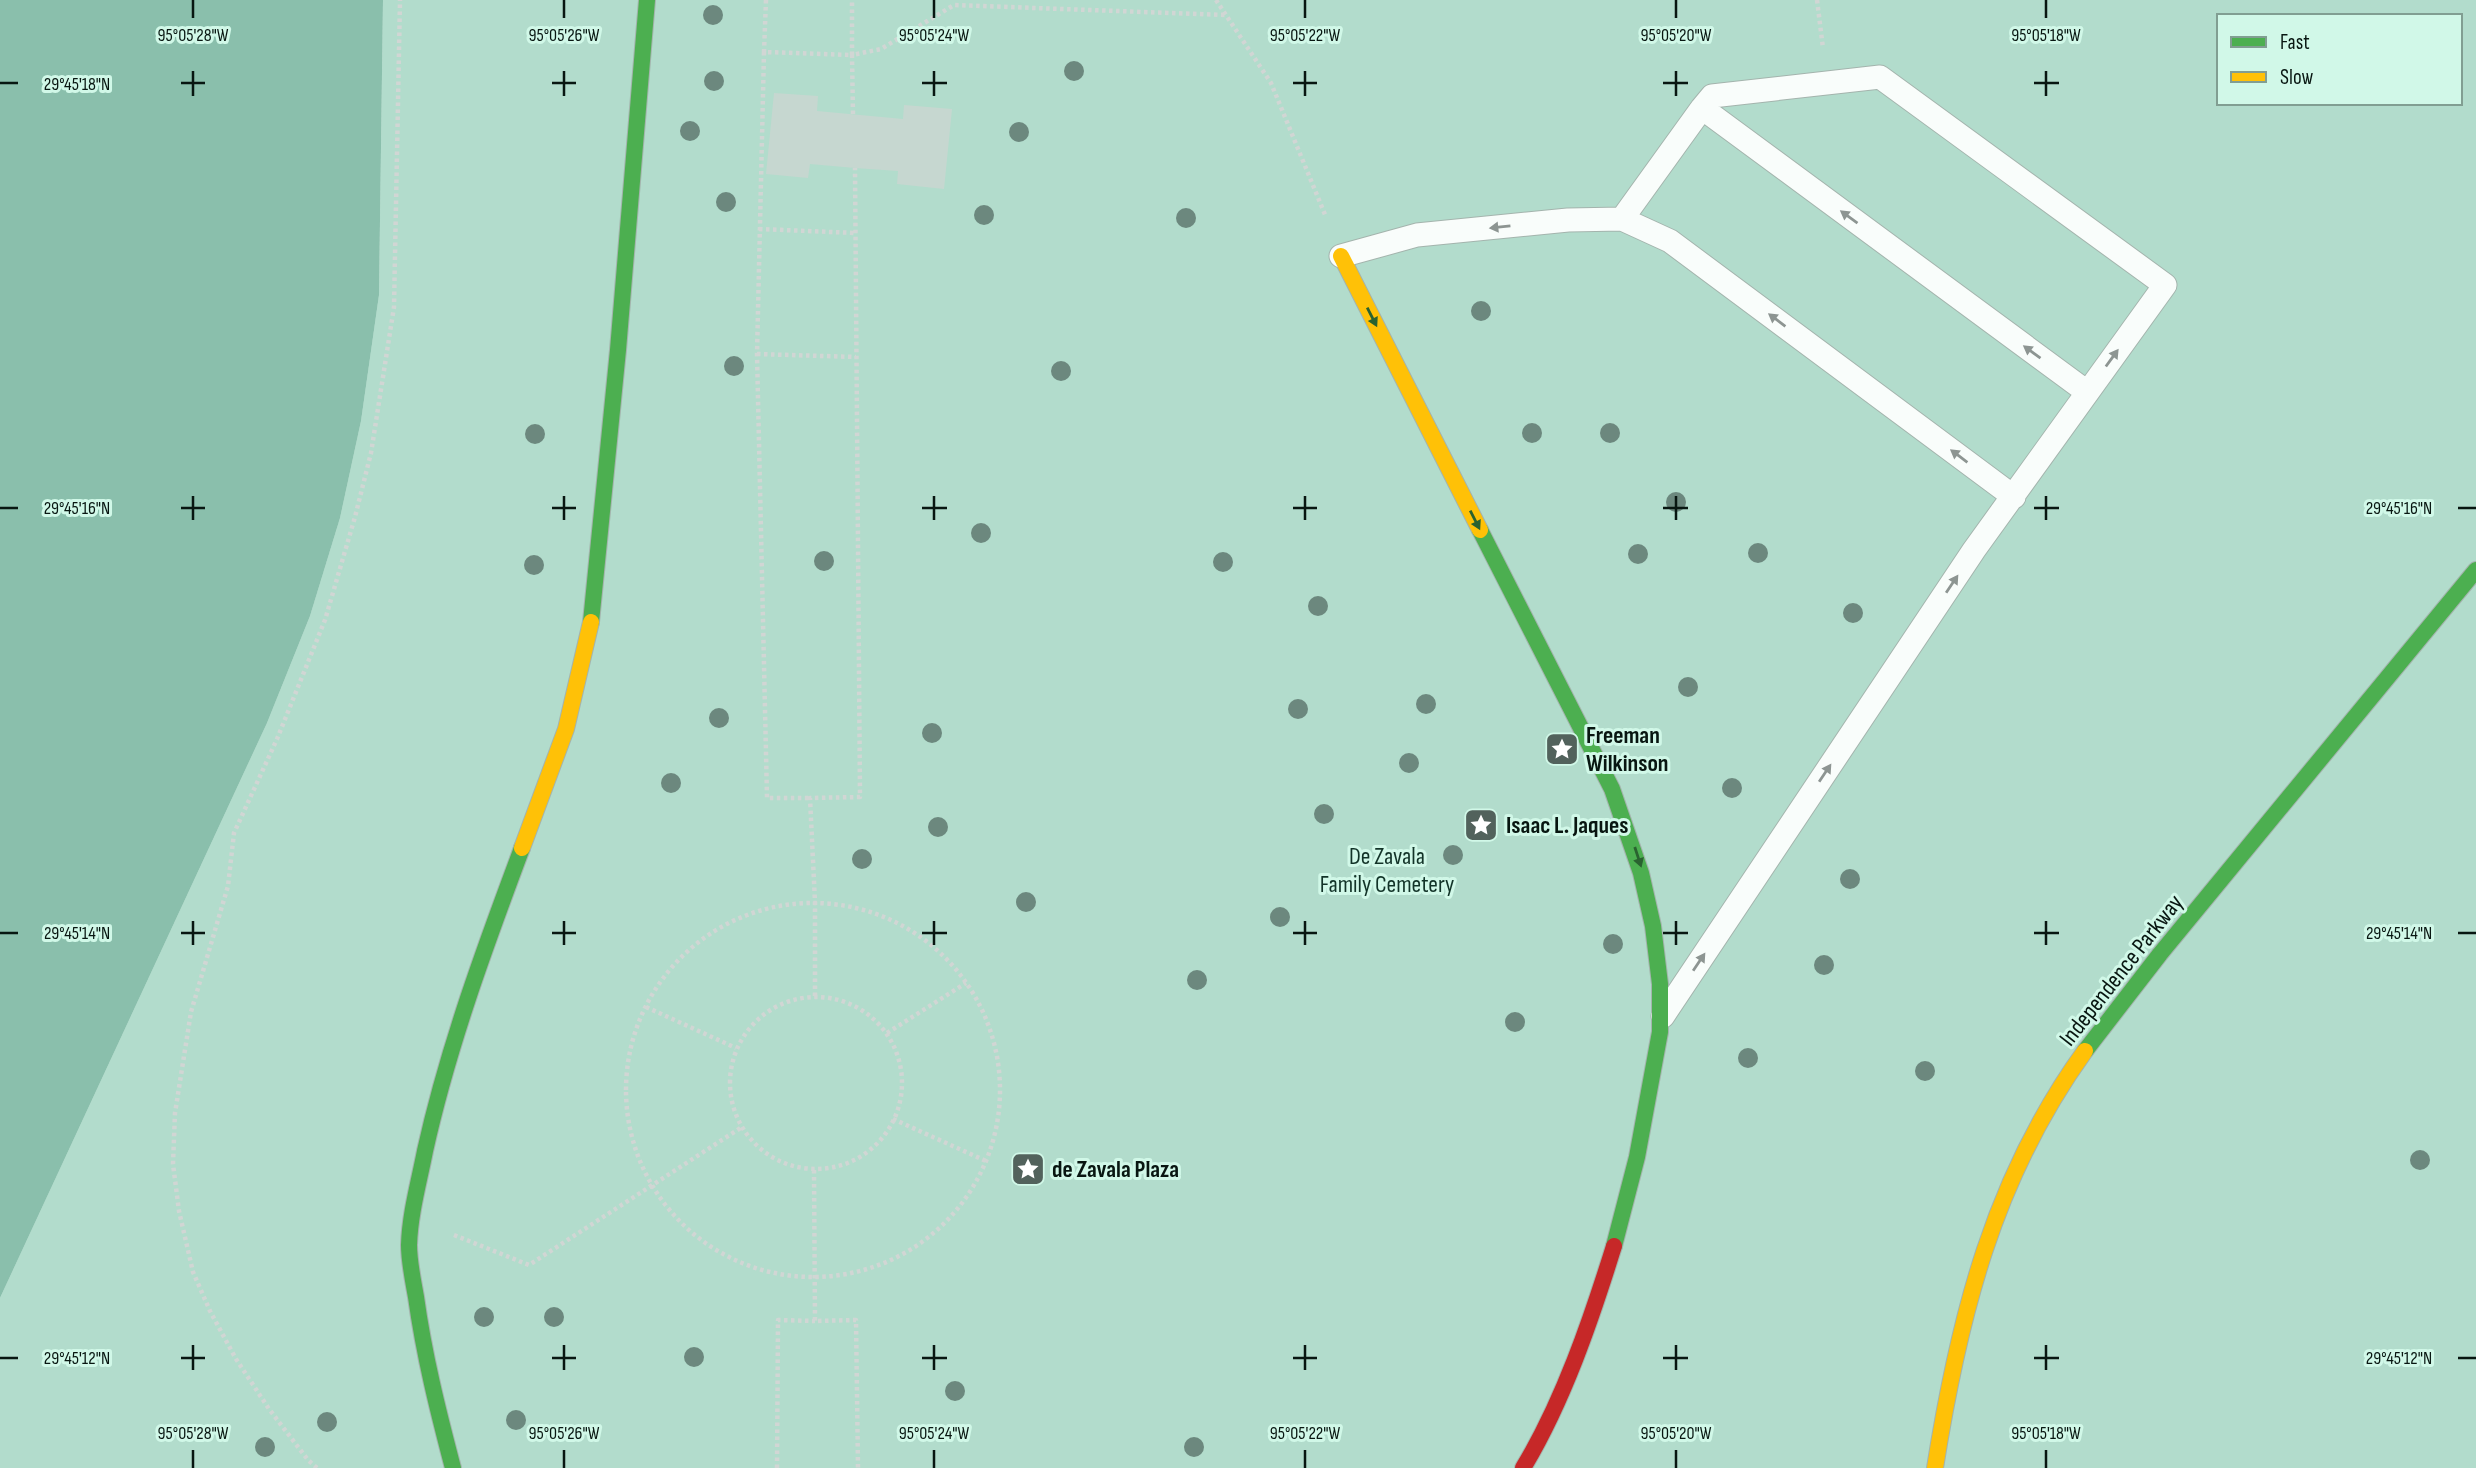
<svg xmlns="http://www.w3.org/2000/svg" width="2476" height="1468" viewBox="0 0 2476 1468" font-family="'Sofia Sans Condensed',sans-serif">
	<rect width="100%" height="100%" fill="#daefe7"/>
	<path fill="#b2dccc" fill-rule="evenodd" d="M383,0H2476V1468H0V1298L267,723L310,616L340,518L361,421L379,295ZM2219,16H2460V103H2219Z"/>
	<path fill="#8abfac" d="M0,0H383L379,295L361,421L340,518L310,616L267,723L0,1298Z"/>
	<path fill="#c6d7d0" d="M774,93L818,96L817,111L903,119L904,105L952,109L944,189L897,184L898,171L855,168L810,164L808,178L766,174Z"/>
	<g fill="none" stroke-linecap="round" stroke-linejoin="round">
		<g stroke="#a4b4ad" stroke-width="25">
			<path id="lane" d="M1702,108L2087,392
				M1622,219L1670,241L2014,497
				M1341,256L1417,235L1568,220L1622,219L1702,108L1712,96L1880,77L2165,285L1974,550L1663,1016"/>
		</g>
		<g stroke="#a4b4ad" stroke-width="18">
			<path id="fast" d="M1480,530L1612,789L1641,873L1653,926L1660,984V1032L1637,1157L1614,1246
				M591,622L618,350L647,0
				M2085,1051L2160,954L2476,570
				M453,1468C438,1411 424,1355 416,1297C413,1280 409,1262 409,1245C410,1213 419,1182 425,1151C448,1047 485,947 522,848"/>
		</g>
		<g stroke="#a4b4ad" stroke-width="18">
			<path id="slow" d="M1341,256L1480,530
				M522,848L566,729L591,622
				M1935,1468C1959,1316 1994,1177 2085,1051"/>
		</g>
		<g stroke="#a4b4ad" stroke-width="18">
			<path id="jam" d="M1523,1468C1563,1402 1591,1320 1614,1246"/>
		</g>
		<path stroke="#d1d6d4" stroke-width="4.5" stroke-dasharray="3.5 3.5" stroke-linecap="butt" d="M766,0L764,52L852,55V0
			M1216,0L1271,83L1326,217
			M1817,0L1823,48
			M764,52L757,354L767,798H810
			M853,114L852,55L881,49L954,5L1225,15
			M759,229L856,233
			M757,354L856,357
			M626 1090a187 187 0 1 1 374 0a187 187 0 1 1-374 0Z
			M815,996V902L810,798L860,797L855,168
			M730 1083a86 86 0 1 1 172 0a86 86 0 1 1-172 0Z
			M646,1007L736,1048
			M887,1033L966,983
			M893,1119L986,1161
			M814,1170L815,1321L856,1320L858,1468
			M454,1235L529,1265L742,1127
			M317,1468L308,1460L269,1409L236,1359L210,1311L193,1272L179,1211L173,1164L175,1113L191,1012L228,886L234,833L277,739L325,620L355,517L371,453L394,307L400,0
			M777,1468L778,1320L815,1321"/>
		<use href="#lane" stroke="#f9fdfb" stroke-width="23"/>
		<use href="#fast" stroke="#4caf50" stroke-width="16"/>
		<use href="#slow" stroke="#ffc107" stroke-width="16"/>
		<use href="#jam" stroke="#c62828" stroke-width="16"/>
	</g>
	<g fill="#6c887e">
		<circle cx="713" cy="15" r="10"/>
		<circle cx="1074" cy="71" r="10"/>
		<circle cx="714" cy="81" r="10"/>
		<circle cx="690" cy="131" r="10"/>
		<circle cx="1019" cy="132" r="10"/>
		<circle cx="726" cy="202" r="10"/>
		<circle cx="984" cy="215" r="10"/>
		<circle cx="1186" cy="218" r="10"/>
		<circle cx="1481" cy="311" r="10"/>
		<circle cx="734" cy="366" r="10"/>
		<circle cx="1061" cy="371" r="10"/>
		<circle cx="1532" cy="433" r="10"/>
		<circle cx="1610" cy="433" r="10"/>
		<circle cx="535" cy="434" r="10"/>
		<circle cx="1676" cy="502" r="10"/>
		<circle cx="981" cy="533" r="10"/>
		<circle cx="1758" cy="553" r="10"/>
		<circle cx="1638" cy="554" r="10"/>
		<circle cx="824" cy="561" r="10"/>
		<circle cx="1223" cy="562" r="10"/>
		<circle cx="534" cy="565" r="10"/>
		<circle cx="1318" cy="606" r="10"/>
		<circle cx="1853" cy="613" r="10"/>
		<circle cx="1688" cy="687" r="10"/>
		<circle cx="1426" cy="704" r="10"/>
		<circle cx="1298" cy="709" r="10"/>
		<circle cx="719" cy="718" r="10"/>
		<circle cx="932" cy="733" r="10"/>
		<circle cx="1409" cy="763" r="10"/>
		<circle cx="671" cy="783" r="10"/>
		<circle cx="1732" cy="788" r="10"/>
		<circle cx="1324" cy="814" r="10"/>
		<circle cx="938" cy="827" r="10"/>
		<circle cx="1453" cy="855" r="10"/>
		<circle cx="862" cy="859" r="10"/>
		<circle cx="1850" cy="879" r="10"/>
		<circle cx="1026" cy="902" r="10"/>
		<circle cx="1280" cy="917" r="10"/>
		<circle cx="1613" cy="944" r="10"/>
		<circle cx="1824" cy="965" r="10"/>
		<circle cx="1197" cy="980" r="10"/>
		<circle cx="1515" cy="1022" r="10"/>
		<circle cx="1748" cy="1058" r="10"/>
		<circle cx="1925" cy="1071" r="10"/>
		<circle cx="2420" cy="1160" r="10"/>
		<circle cx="484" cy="1317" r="10"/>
		<circle cx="554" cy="1317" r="10"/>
		<circle cx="694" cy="1357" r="10"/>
		<circle cx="955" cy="1391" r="10"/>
		<circle cx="516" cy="1420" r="10"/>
		<circle cx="327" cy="1422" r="10"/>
		<circle cx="265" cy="1447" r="10"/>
		<circle cx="1194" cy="1447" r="10"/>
	</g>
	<defs><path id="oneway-solid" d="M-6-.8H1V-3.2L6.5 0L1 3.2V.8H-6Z" transform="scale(1.75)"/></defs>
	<g fill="#8d9592">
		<use href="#oneway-solid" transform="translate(1849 217) rotate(-144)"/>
		<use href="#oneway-solid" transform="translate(1500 227) rotate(174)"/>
		<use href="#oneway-solid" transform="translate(1777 320) rotate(-143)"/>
		<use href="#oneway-solid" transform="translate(2032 352) rotate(-144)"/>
		<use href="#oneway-solid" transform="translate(2112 358) rotate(-54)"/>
		<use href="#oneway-solid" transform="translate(1959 456) rotate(-143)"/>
		<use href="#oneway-solid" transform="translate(1952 584) rotate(-56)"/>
		<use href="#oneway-solid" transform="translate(1825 773) rotate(-56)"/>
		<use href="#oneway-solid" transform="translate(1699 962) rotate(-56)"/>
	</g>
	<g fill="#2a6230">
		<use href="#oneway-solid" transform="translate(1372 317) rotate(63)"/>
		<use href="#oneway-solid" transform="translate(1475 520) rotate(63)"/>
		<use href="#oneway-solid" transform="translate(1638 857) rotate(72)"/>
	</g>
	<path fill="none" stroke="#081611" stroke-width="2.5" d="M193,0V18M564,0V18M934,0V18M1305,0V18M1676,0V18M2046,0V18M193,71V96M564,71V96M934,71V96M1305,71V96M1676,71V96M2046,71V96M0,83H18M181,83H205M552,83H576M922,83H947M1293,83H1317M1663,83H1688M2034,83H2059M193,496V520M564,496V520M934,496V520M1305,496V520M1676,496V520M2046,496V520M0,508H18M181,508H205M552,508H576M922,508H947M1293,508H1317M1663,508H1688M2034,508H2059M2458,508H2476M193,921V945M564,921V945M934,921V945M1305,921V945M1676,921V945M2046,921V945M0,933H18M181,933H205M552,933H576M922,933H947M1293,933H1317M1663,933H1688M2034,933H2059M2458,933H2476M193,1345V1370M564,1345V1370M934,1345V1370M1305,1345V1370M1676,1345V1370M2046,1345V1370M0,1358H18M181,1358H205M552,1358H576M922,1358H947M1293,1358H1317M1663,1358H1688M2034,1358H2059M2458,1358H2476M193,1450V1468M564,1450V1468M934,1450V1468M1305,1450V1468M1676,1450V1468M2046,1450V1468"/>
	<defs>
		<g id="sight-square" transform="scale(1.75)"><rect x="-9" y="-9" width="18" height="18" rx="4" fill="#52625c" stroke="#d1f8e8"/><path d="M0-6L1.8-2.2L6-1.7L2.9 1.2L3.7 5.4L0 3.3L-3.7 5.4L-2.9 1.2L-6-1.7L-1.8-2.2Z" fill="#fff"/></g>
	</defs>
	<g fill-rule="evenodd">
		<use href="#sight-square" x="1562" y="749"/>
		<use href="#sight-square" x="1481" y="825"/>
		<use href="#sight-square" x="1028" y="1169"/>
	</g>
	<g text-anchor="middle" stroke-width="6" stroke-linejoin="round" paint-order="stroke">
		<g font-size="24" font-weight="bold" fill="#081611" stroke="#d1f8e8" text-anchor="start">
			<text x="1586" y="743">Freeman<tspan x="1586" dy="28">Wilkinson</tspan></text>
			<text x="1506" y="833">Isaac L. Jaques</text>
			<text x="1052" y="1177">de Zavala Plaza</text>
		</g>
		<g font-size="24" fill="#123328" stroke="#d1f8e8">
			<text x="1387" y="864">De Zavala<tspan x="1387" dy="28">Family Cemetery</tspan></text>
		</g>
		<g font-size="24" fill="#081611" stroke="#d1f8e8">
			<text transform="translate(2121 970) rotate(-52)" y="8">Independence Parkway</text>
		</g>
	</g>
	<g font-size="18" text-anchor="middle" fill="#081611" stroke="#d1f8e8" stroke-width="6" stroke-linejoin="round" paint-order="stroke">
		<text x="193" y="41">95°05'28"W</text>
		<text x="564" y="41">95°05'26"W</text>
		<text x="934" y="41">95°05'24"W</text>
		<text x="1305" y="41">95°05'22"W</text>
		<text x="1676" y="41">95°05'20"W</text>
		<text x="2046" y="41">95°05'18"W</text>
		<text x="77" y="90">29°45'18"N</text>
		<text x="77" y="514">29°45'16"N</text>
		<text x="2399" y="514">29°45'16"N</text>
		<text x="77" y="939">29°45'14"N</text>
		<text x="2399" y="939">29°45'14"N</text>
		<text x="77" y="1364">29°45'12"N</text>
		<text x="2399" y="1364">29°45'12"N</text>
		<text x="193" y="1439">95°05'28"W</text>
		<text x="564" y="1439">95°05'26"W</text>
		<text x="934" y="1439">95°05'24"W</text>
		<text x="1305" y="1439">95°05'22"W</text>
		<text x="1676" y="1439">95°05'20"W</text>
		<text x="2046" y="1439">95°05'18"W</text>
	</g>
	<rect x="2217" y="14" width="245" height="91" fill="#d1f8e8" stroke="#819e92" stroke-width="2"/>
	<rect x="2231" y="37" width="35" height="10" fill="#4caf50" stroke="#819e92" stroke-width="2"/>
	<text x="2280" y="49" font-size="21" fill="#081611">Fast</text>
	<rect x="2231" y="72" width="35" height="10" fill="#ffc107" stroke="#819e92" stroke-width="2"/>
	<text x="2280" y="84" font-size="21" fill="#081611">Slow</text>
</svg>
